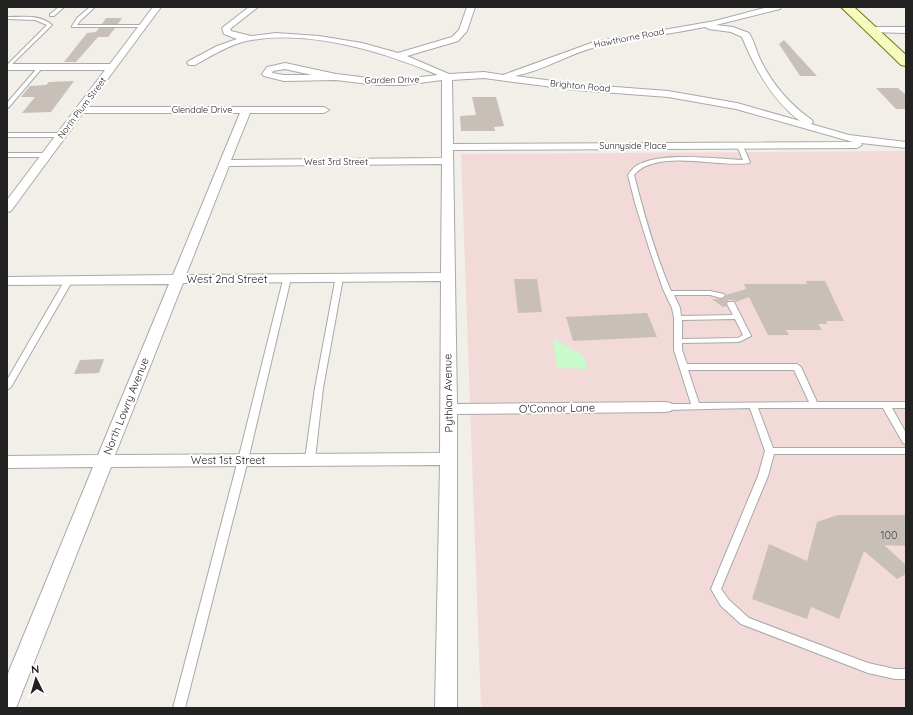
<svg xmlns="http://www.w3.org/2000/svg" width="913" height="715" viewBox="0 0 913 715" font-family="Quicksand,sans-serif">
	<rect width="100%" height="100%" fill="#f2efe9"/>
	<path fill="#f2dad9" d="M906,151V708H481L461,154Z"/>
	<path fill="#c8facc" d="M553,338L584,356L587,369L557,368Z"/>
	<path fill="#c7bfb8" d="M106,18H122L118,24H102Z
		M99,28H115L108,37H98L76,62H64L87,33L96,32Z
		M784,40L817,76H800L779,44Z
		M74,81L51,112L22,113L35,97H21L30,86L46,85L49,82Z
		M876,88H898L906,95V109H896Z
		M472,97H496L504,126L494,127L495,131H461L460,116L476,115Z
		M514,279H537L542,312L518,313Z
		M806,281H825L844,321H826L827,324H818L822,330H786L789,335H768L749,297L736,302L734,300H728L726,303V306L723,307L712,299H722L726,297V295L746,289L744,284H807Z
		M647,313L657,337L573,341L566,317Z
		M104,359L99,373L74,374L80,360Z
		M838,515H906V546L884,545L906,565V574L897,579L864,551L839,619L811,607L807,619L752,599L769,544L807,561L817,522Z"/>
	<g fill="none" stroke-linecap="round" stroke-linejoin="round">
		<g stroke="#a9a9a9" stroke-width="2">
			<path id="lane" d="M59,7H64L54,16H50V14Z
				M90,7H95L81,20L77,25H143L145,26L143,27H72V26L77,18Z
				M7,17C22,17 40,14 52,25L8,68L7,65L47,25L35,20L7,19Z
				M39,66L43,67L9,107L7,108V103Z
				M7,133H62L65,135L62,137H7Z
				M740,144L743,146L750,162L749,163C718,168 657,148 634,175C644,214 655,254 671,291H710L724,294L725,296L721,298L710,295H674L680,308L681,316L733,315L727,304L728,302H734L751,336L739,342L682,343V350L687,364H797L801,367L817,402H906V408H892L906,433V444L903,443L883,408H758L773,448H906V454H774L768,476L721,589L729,600L749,618L868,663L895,669H906V679H895L868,673L741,624L721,606L711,589L758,476L765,451L750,408L665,410L661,407L665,404H691L674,350V317L672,308L663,289L649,248L635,203L628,175C630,172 633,168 636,166C660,151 715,159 743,160L737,146ZM735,319L743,335L738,338L682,339V320ZM688,370H794L809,402L699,403Z
				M7,153H47L50,155L47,157H7Z
				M284,276H290L291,278L248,460L185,708H173L238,460Z
				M336,276H342L343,278L323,388L315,459L313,461H307L305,459L315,388Z
				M66,278H69L73,280L11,387L7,390V380Z"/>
		</g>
		<g stroke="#a9a9a9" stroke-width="2">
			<path id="street" d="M153,7H161L87,107H324L329,110L324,113H250L231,160L442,158V80L404,85H377L336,80L284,81L264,76L262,74L267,67L285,63L336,74L377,79H404L438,75C383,51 299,26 239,43C224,48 209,57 195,65H189L187,63L189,61L217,46L237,39L224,34L222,28L249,7H258L230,29L231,31L251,36L276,33L319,36L362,43L398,53L452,37L459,30L467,7H475L467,31L458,41L407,56L449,74L484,72L503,75L594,42L715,21L768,7H781L780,9L716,25L733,27L749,33C754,41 756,50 760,59C772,84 789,104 812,120L813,122L811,124L849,135L906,142V148L861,143L862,145L857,148L453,150L457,404L665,402L671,403L673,407L671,411L665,412L457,414V708H435L440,465L111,467L18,703L16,708H7V676L93,467L7,468V456L98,455L169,284L7,285V277L173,275L240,113H83L11,211L7,212V200L105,70H7V64H110ZM705,27L709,29L731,32L742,37C755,69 772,100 800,121L737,103L668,91L576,84L515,76C543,71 568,54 596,47C632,39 669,34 705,27ZM285,69L312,75H284L272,73L273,71ZM484,78L576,90L668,97L736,109L853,142L453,144L452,80ZM442,164L441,273L186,275L229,166ZM441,281L440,453L115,455L183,283Z
				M872,27H906V33L869,32L868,30L869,28Z"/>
		</g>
		<g stroke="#707d05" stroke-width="2">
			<path id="secondary" d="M841,7H854L906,55V66L901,65Z"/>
		</g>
		<use href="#lane" fill="#fff" fill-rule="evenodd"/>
		<use href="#street" fill="#fff" fill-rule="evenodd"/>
		<use href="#secondary" fill="#f7fabf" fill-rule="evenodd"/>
	</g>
	<g text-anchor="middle" stroke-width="4" stroke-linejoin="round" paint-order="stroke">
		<g font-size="9" fill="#222" stroke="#fff">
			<text transform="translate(629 38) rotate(-11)" y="3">Hawthorne Road</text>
			<text transform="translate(392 80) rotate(-1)" y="3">Garden Drive</text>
			<text transform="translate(580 86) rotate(5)" y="3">Brighton Road</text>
			<text transform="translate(82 108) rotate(-53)" y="3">North Plum Street</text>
			<text x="202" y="113">Glendale Drive</text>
			<text x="633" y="149">Sunnyside Place</text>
			<text x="336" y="165">West 3rd Street</text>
		</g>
		<g font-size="11" fill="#222" stroke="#fff">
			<text x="227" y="283">West 2nd Street</text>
			<text transform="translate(448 393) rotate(-91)" y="4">Pythian Avenue</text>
			<text transform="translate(126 406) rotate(-68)" y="4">North Lowry Avenue</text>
			<text transform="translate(557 408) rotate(-1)" y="4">O'Connor Lane</text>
			<text x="228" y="464">West 1st Street</text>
		</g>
		<g font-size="11" fill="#4b4948">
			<text x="889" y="539">100</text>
		</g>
	</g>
	<rect width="913" height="715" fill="none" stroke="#222222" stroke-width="16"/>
	<g transform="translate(36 679) rotate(355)" stroke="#ffffff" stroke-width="3" paint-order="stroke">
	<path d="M0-3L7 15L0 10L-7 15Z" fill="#222222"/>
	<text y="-6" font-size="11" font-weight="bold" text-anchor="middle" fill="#222222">N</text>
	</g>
</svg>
